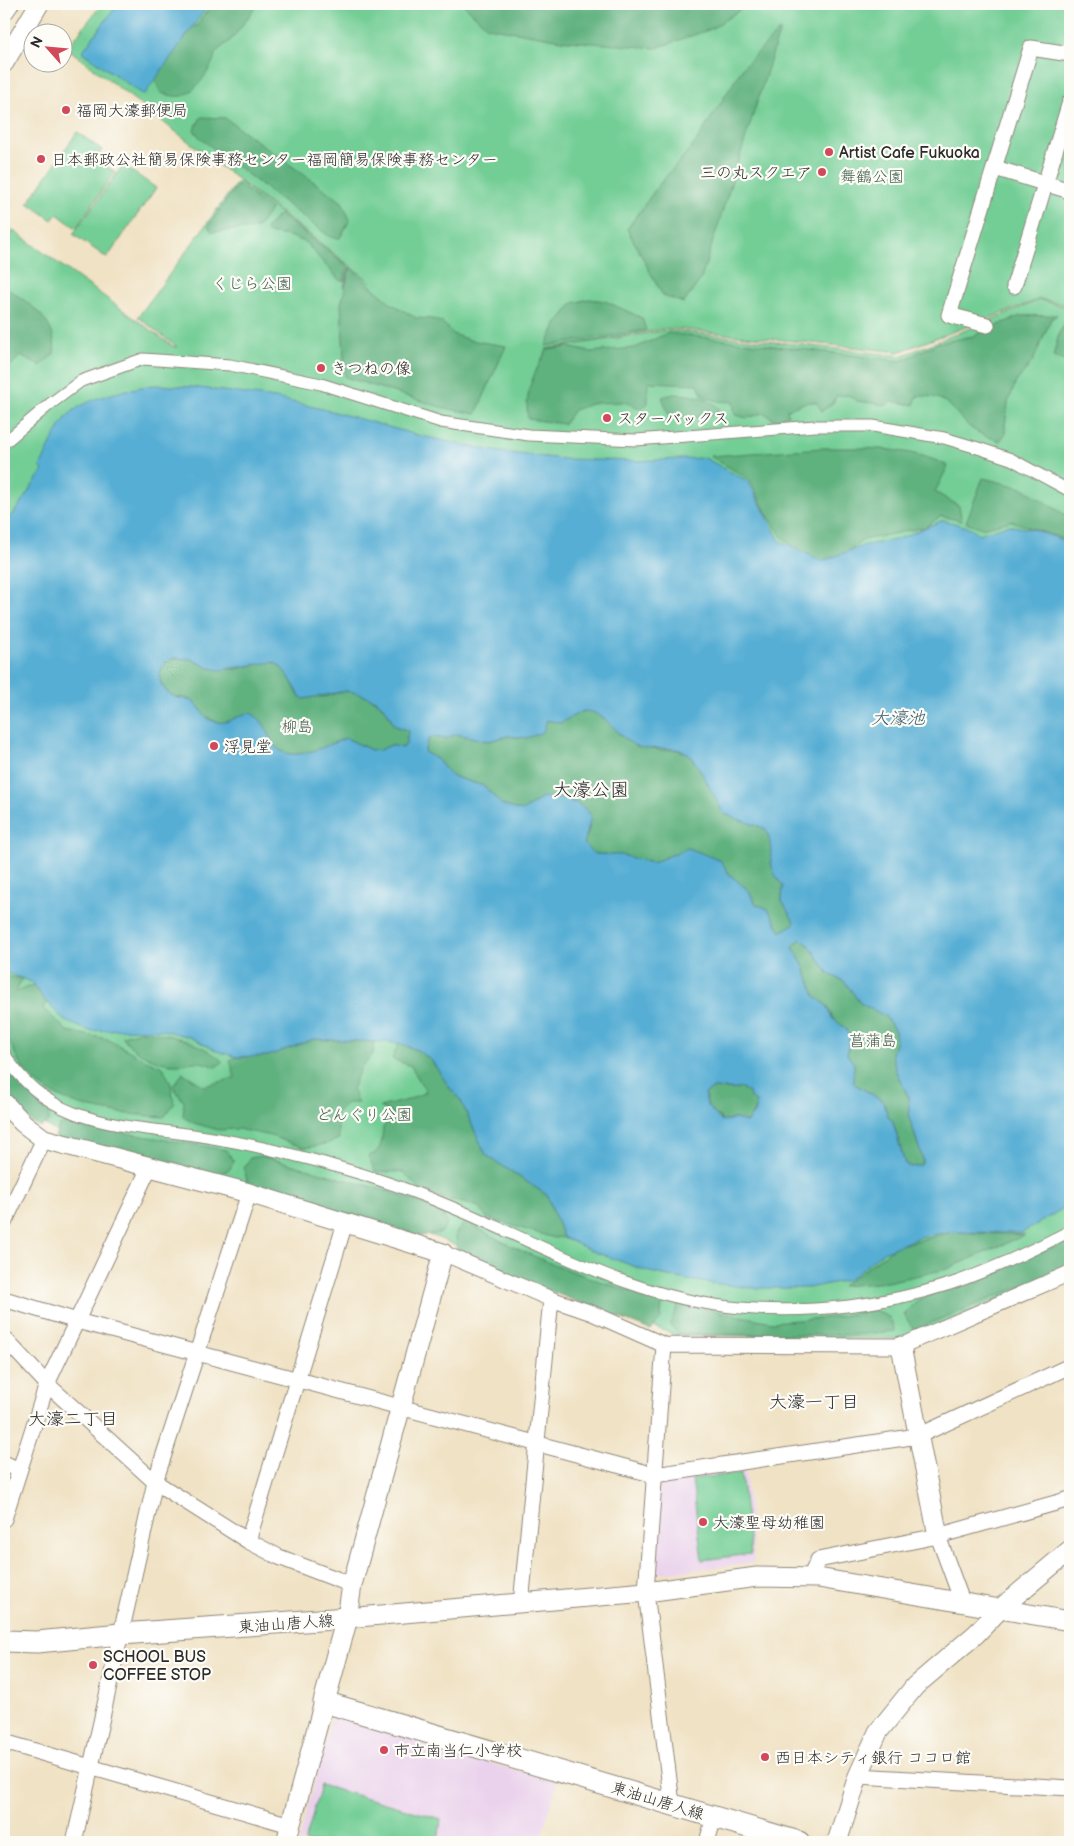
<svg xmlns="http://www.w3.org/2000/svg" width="1074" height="1846" viewBox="0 0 1074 1846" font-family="'Balsamiq Sans','Klee One',sans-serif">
	<rect width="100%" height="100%" fill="#fdfcf7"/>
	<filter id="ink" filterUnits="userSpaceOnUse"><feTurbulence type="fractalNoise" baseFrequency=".02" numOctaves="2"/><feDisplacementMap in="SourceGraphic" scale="10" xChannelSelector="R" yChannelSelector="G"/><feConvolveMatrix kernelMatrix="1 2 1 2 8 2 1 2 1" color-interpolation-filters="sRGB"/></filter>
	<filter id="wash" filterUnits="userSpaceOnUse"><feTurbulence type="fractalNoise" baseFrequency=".0096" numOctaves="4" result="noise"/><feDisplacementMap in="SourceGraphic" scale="20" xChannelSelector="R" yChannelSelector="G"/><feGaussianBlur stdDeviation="1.12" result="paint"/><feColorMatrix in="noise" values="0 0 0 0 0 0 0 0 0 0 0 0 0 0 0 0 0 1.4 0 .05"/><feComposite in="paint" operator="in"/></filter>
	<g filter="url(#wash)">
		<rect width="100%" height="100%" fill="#f0e2c4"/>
		<path fill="#ead1ec" d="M745,1467L754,1563L652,1574L660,1482Z
			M332,1717L557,1782L541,1838L556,1842H298Z"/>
		<path fill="#73ce95" stroke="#4f7c60" d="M102,4H1070V306L1040,299L899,352L668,328L546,349L668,330L901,356L1040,300L1070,308V1268L906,1339L675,1335L565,1293L436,1237L77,1145L19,1108L4,1094V224L174,347H177L138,317L238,181L349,266L344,287L350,267L371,282L67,48Z
			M77,132L102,150L96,159L115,172L76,228L57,214L52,220L28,203Z
			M123,165L156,188L107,258L73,234Z
			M741,1473L751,1554L702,1560L692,1479Z
			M321,1785L441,1819L438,1842H305Z"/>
		<path fill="#5eb17e" stroke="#446e54" d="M214,4H258L232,39L215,53C215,65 195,93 182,96C175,97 167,95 161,93L153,77L187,26H198L202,17Z
			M463,4H637L651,6L743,4L740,10L711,29L656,48L568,41L487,27Z
			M780,30L701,279L684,303L663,296L627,229L658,186L696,142L744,66Z
			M201,117L225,118L342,202L350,220L340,238L330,237L201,139L194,130Z
			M238,184L271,209L257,228L212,232L208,226Z
			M279,214L347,266L344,281L339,280L305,242L289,236L267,233L266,229Z
			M350,268L392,304L416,318L432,319L443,323L453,334L469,340L506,346L476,414L444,408L345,377L341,304Z
			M4,286C28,303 59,321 54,354L40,366L20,356L4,373Z
			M589,299L605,301L642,318L646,330L546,346L557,323L573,303Z
			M1057,315L1051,319L1033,361L1016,382L1008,403L1005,426L1006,433L1000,441C990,438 979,434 971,428C950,410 951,395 917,396L914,405L891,401L886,405L857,401L848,395L836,396L834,402L822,411L816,402H806L787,410L788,415L775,420L764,413L747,418L735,415L733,402L718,401L703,396L698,384L648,382V403L642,409L624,402L594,403L574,410L564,424L528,419C524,392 534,373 547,350L568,347L590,352L635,348L668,333L901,361L938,343L973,336L1020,316Z
			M1070,316V363L1053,357L1059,333Z
			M674,394C691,395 709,396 720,410L709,417L670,418L662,397Z
			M822,448C864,448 909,446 948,466L935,492L959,506L962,521L941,516L925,527L863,540L847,552L821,561L795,548L782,537L767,514L750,480L710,456Z
			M983,478L1023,488L1070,518V541L1011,521L982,528L966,522Z
			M174,658L191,659L209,668L237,669L264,662H273L280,666L289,677L299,696C307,696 315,697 323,697C331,696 338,691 346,691C367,691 387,706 394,725L408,731L406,744L403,748L391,745L378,751L371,750L346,738C324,746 285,769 271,740C265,727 263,720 250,713C243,716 233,723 226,723C203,723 204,706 188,699C184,697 178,698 173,696C155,686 156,665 174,658Z
			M583,711H593L600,715L612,724L620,735L659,750H678L688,754L700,769L724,814L766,829C775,850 767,867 783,886L782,901L796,922L781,932L768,909L756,904L748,890L729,874L721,861L688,848L652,863L621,855L594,854L584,844L590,826L537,801L522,811L502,805L484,786L451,776L437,759L424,752L428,740L432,737L446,739L456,734L488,741L508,736L521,738L547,720L560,723Z
			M800,939L809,945L829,974L845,982L860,1003L885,1016L895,1031L896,1041L892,1054L897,1074L908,1096L910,1120L923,1160L921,1165L911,1167L905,1164L893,1122L888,1116L883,1101L856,1085L853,1081L854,1064L847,1054L851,1042L845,1028L835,1022L827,1006L815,996L804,967L793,947Z
			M4,976L22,979L15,992L42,982L55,987L43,1008L67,1031L107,1039L146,1060L163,1067L171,1084L174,1104L164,1117C116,1113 60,1111 25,1071C16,1060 14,1046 4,1035Z
			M140,1031C169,1034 201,1041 223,1062L215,1067C193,1057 193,1065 173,1064C158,1064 128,1050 123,1036Z
			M314,1039L374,1042L373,1054L361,1067L352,1089L358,1103H347L336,1113L339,1139L326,1144L305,1148L271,1136L238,1129L218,1130L194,1123L183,1117L184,1102L173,1086L183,1073L204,1086L235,1078L230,1060L237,1057L268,1056Z
			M399,1043L417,1050L431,1060L450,1088L461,1101L486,1155L547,1195L563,1237L554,1238L487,1218L479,1207L423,1193L403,1172H375L369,1156C383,1151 382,1139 383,1127L395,1115L380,1107L408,1100L426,1092L411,1066L392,1059Z
			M4,1066L49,1112V1121L41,1127L32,1123L4,1093Z
			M714,1088C722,1088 734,1091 741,1088C759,1097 759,1107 747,1122L735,1119L721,1121L720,1117C709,1112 707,1105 705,1094Z
			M66,1123L226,1150L234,1161L230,1169L216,1176L54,1140L59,1126Z
			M262,1156L386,1191L441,1210L447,1224L441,1233L420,1236L248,1185L244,1168L250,1158Z
			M466,1221C522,1257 598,1281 662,1302L661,1319L651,1330L457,1255L456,1233Z
			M952,1232L1025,1235L947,1269L887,1282L842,1286L896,1246Z
			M1061,1244H1070V1266L914,1330L904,1315L918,1300Z
			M678,1304L772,1322L837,1317L873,1309L890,1318L895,1331L856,1335L678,1334L670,1324Z"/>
		<path fill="#57aed4" stroke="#416c80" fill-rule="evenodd" d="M118,4H209L144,95L82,52Z
			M153,385L193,387L275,398L331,411L421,436L493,451L563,459L635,461L705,458L749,482L780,541L822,561L865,545L896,540L943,520L971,528L979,534L1008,525L1035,530L1070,543V1204L1022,1233L947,1232L920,1237L883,1252L848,1280L808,1288H751L687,1280L650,1272L592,1251L563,1237L547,1195L486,1155L461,1101L450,1088L431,1060L417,1050L399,1043L314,1039L268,1056L237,1057L217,1051L190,1037L162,1030L123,1029L90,1031L65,1021L44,999L32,982L4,972V522L14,513L43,470L40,467C48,451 55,432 66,418C81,398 129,389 153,385ZM174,658L191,659L209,668L220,670L273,662L280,666L289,677L300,696L304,699L346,691L357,693L376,700L387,711L394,725L408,731L406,744L403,748L391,745L378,751L371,750L346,738C324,746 285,769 271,740C266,727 263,720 251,713C234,714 230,728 210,720C203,717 201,708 195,703C187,698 181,700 173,696C155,686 155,665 174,658ZM583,711C611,711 617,743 643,748C656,750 678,745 688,754C702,768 713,796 724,814L766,829C777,855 762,861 783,886L782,901L795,923L781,932L768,909L756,904L748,890L729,874L721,861L688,848L652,863L621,855L594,854L584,844L591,817C586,801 558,798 544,797L522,811L502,805L484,786L451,776L437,759L424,752L428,740L432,737L446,739L456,734L488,741L508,736L527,738L543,732L547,720L560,723ZM800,939L809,945L829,974L845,982L860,1003L885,1016L895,1031L896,1041L892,1054L893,1059L897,1074L908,1096L910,1120L923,1160L921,1165L911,1167L905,1164L893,1122L888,1116L883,1101L856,1085L853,1081L854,1064L847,1054L850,1037L845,1028L832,1018L827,1006L815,996L804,967L793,947ZM714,1088C722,1088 734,1091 741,1088L749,1092L750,1098L756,1102L755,1112L747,1122L735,1119L721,1121L707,1105L705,1094Z"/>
	</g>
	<g filter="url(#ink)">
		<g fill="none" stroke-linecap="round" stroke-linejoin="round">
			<g stroke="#8e8678" stroke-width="13">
				<path id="pedestrian" d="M4,443L50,404L81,381L143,359L230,365L321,384L441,422L529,435L636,440L815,426H873L944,438L978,448L1011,459L1070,491
					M4,1053C42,1118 104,1124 171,1132C270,1144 377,1174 468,1214C557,1253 642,1300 741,1308C810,1314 885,1305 950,1284C992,1270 1031,1251 1070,1231"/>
			</g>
			<g stroke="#8e8678" stroke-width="17">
				<path id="minor" d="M995,168L1070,191
					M1014,286L1070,102
					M987,325L949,315L1031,48L1070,54
					M4,1223L44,1139
					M443,1253L551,1299L592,1313L664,1345L901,1346L1070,1273
					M4,1299L77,1321L655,1475L918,1436L1070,1366
					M4,1338L47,1384L155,1482L248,1541L279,1557L352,1585
					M664,1345L646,1592L672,1804
					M4,1463L19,1470
					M4,1519L47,1384L149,1168
					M938,1536L963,1604
					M248,1541L345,1223
					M810,1578L818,1560L938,1536L1070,1499
					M521,1604L551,1299
					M4,1742L290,1825
					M858,1776L1070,1788
					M74,1842L155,1482L249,1193
					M707,1842L714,1817"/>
			</g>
			<g stroke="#8e8678" stroke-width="21">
				<path id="tertiary" d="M4,11L9,4
					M4,63L39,4
					M4,1103L23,1123L44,1139L249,1193L443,1253L352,1585L347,1618L646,1592L757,1577L818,1578L1070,1621
					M901,1346L938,1536
					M286,1842L324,1702
					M837,1842L858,1776L878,1732L915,1686L976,1634L1001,1608L1070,1550"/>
			</g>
			<g stroke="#8e8678" stroke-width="23">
				<path id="secondary" d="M4,1641L37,1642L121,1634L347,1618L324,1702L799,1842"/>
			</g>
			<use href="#pedestrian" stroke="#fff" stroke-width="11"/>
			<use href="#minor" stroke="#fff" stroke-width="15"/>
			<use href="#tertiary" stroke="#fff" stroke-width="19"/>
			<use href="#secondary" stroke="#fff" stroke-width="21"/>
		</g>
	</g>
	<g fill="#d1495b" stroke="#fdfcf7" stroke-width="2">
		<circle cx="66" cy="110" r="5"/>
		<circle cx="829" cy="152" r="5"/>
		<circle cx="41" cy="159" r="5"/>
		<circle cx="822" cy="172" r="5"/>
		<circle cx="321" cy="368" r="5"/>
		<circle cx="607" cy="418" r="5"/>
		<circle cx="214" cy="746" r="5"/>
		<circle cx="703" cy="1522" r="5"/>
		<circle cx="93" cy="1665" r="5"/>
		<circle cx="384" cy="1750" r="5"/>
		<circle cx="765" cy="1757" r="5"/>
	</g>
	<g text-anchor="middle" stroke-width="4.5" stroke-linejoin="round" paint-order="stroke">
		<g font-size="16" fill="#2b2b2b" stroke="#fdfcf7" text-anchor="start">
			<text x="76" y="116">福岡大濠郵便局</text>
			<text x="839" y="158">Artist Cafe Fukuoka</text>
			<text x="51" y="165">日本郵政公社簡易保険事務センター福岡簡易保険事務センター</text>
			<text x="812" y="178" text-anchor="end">三の丸スクエア</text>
			<text x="331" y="374">きつねの像</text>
			<text x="617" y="424">スターバックス</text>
			<text x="224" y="752">浮見堂</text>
			<text x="713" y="1528">大濠聖母幼稚園</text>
			<text x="103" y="1662">SCHOOL BUS<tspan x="103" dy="18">COFFEE STOP</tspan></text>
			<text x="394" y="1756">市立南当仁小学校</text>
			<text x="775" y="1763">西日本シティ銀行 ココロ館</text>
		</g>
		<g font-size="16" fill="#415c4b" stroke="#fdfcf7">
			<text x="872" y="182">舞鶴公園</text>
			<text x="252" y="289">くじら公園</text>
			<text x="297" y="732">柳島</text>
			<text x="873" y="1046">菖蒲島</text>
			<text x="364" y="1120">どんぐり公園</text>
		</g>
		<g font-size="16" fill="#2b2b2b" stroke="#fdfcf7">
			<text transform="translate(286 1623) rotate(-4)" y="6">東油山唐人線</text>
			<text transform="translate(658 1800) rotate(17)" y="6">東油山唐人線</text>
		</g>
		<g font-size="18" font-style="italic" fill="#3d5f6f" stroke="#fdfcf7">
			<text x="898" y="724">大濠池</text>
		</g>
		<g font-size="18" fill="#2b2b2b" stroke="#fdfcf7">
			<text x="814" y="1408">大濠一丁目</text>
			<text x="73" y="1425">大濠二丁目</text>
		</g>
		<g font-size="19" fill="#2b2b2b" stroke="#fdfcf7">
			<text x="591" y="796">大濠公園</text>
		</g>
	</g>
	<rect width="1074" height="1846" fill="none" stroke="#fdfcf7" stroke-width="20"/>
	<g transform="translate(48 48) rotate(297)"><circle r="24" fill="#fdfcf7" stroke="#a9a8a5"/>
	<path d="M0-4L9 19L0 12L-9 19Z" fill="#d1495b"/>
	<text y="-8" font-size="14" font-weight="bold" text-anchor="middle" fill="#2b2b2b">N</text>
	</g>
</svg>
